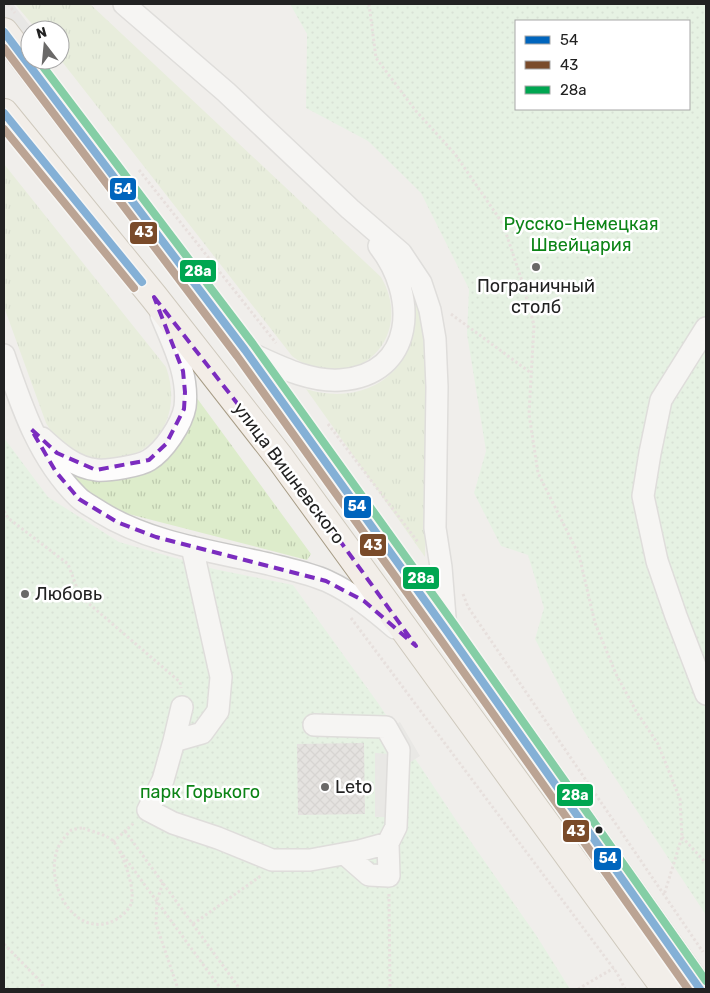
<svg xmlns="http://www.w3.org/2000/svg" width="710" height="993" viewBox="0 0 710 993" font-family="Rubik,sans-serif">
	<defs>
		<pattern id="grass-tufts" width="24" height="20" patternUnits="userSpaceOnUse" patternTransform="scale(1.25)"><rect width="24" height="20" fill="#ddeccb"/><path d="M3 7l-1-3M5 7V3M7 7l1-3M15 17l-1-3M17 17v-4M19 17l1-3" fill="none" stroke="#bdcaae"/></pattern>
		<pattern id="park-dots" width="8" height="8" patternUnits="userSpaceOnUse" patternTransform="scale(1.25)"><rect width="8" height="8" fill="#daf5da"/><path d="M2 2h.1M6 6h.1" fill="none" stroke="#bbd2bb" stroke-width="1.8" stroke-linecap="round"/></pattern>
		<pattern id="building-cross-hatch" width="8" height="8" patternUnits="userSpaceOnUse" patternTransform="scale(1.25)"><rect width="8" height="8" fill="#d7d4d2"/><path d="M0 0l8 8M0 8l8-8" fill="none" stroke="#b8b6b4"/></pattern>
	</defs>
	<rect width="100%" height="100%" fill="#f0eeeb"/>
	<path fill="url(#grass-tufts)" d="M15,4H90L381,277C418,341 349,400 292,356L60,59V30H37Z
		M4,164L166,367C196,452 89,497 46,423L4,307Z
		M410,284L418,294L430,342L425,557L306,389C377,411 432,356 410,284Z
		M191,390L311,554L307,560L109,509L88,497L68,469L131,477Z"/>
	<path fill="url(#park-dots)" fill-rule="evenodd" d="M290,4H706V829L704,831L706,837V915L578,722L535,639L544,608L528,555L501,546L474,493L486,451L467,334L469,289L421,193L368,141L306,108L307,34ZM516,21H689V109H516Z
		M4,438L48,497L119,542L214,569L293,585L378,703L462,829L536,935L570,989H4Z"/>
	<path fill="#e0dfde" d="M400,722L420,756L409,763L388,728Z
		M375,753L389,754L388,817H375Z"/>
	<path fill="#dedddd" d="M4,4H13L33,30H30V60H48L22,81L4,58Z"/>
	<path fill="url(#building-cross-hatch)" d="M364,743L365,814L298,815L297,744Z"/>
	<g fill="none" stroke-linecap="round" stroke-linejoin="round">
		<g stroke="#c9c8c7" stroke-width="24">
			<path id="minor" d="M124,4L226,92L350,209L401,253L421,283L430,310L435,339L437,387L435,528L441,567L446,630
				M706,328L661,400L650,453L643,496L657,561L676,616L706,694
				M245,351C275,364 306,382 340,380C416,375 418,295 379,246
				M4,355C21,405 39,459 78,497C84,503 93,507 100,512C150,543 212,551 269,564C288,569 309,573 327,581C353,593 374,610 395,628
				M42,438C57,452 75,468 97,470C108,471 140,466 149,460C164,451 182,424 185,407C189,374 173,345 161,315
				M192,547L221,677L218,711L202,733L174,741L163,780L148,810L173,823L218,838L272,860H310L359,851L388,843L396,827L399,750L386,727L314,725
				M174,741L182,707
				M345,854L369,875L389,876L388,843"/>
		</g>
		<g stroke="#a79c86" stroke-width="30">
			<path id="major" d="M4,32L245,350L446,630L700,989
				M4,113L154,297L280,458L666,989"/>
		</g>
		<path stroke="#dccecd" stroke-width="3" stroke-dasharray="2.5 2.5" stroke-linecap="butt" d="M8,4L15,13
			M369,4L376,58L416,111L455,154L503,224L521,278L534,325L529,414L538,473L579,555L595,623L616,674L636,711L658,744L680,799L682,837L664,895
			M139,170L276,343
			M451,314L531,373
			M328,424L418,542
			M4,511L8,518L68,564L80,596L180,682L181,688
			M463,594L468,607L703,952
			M351,618L617,973L625,989
			M83,828C92,832 107,834 114,842C123,855 136,888 131,904C128,912 116,921 108,923C68,935 38,869 64,838C66,836 69,831 72,830C75,829 80,828 83,828Z
			M125,831L240,989
			M682,837L706,863
			M113,842L135,822
			M120,851L221,989
			M163,883L157,900L156,924L178,989
			M389,894L390,989
			M193,924L262,875
			M4,944L41,982L44,989
			M578,989L614,968"/>
		<use href="#minor" stroke="#fdfcfc" stroke-width="21"/>
		<use href="#major" stroke="#f3ede7" stroke-width="28"/>
		<g stroke="#fff" stroke-width="11">
			<path id="bus-1" d="M4,32L245,350L446,630L700,989
				M4,113L142,282"/>
		</g>
		<g stroke="#fff" stroke-width="11">
			<path id="bus-2" d="M4,48L237,356L438,636L688,989
				M4,129L134,288"/>
		</g>
		<g stroke="#fff" stroke-width="11">
			<path id="bus-3" d="M38,60L253,344L454,624L706,981"/>
		</g>
		<use href="#bus-1" stroke="#0065bd" stroke-width="8"/>
		<use href="#bus-2" stroke="#7a4b2a" stroke-width="8"/>
		<use href="#bus-3" stroke="#00a651" stroke-width="8"/>
	</g>
	<path d="M0 0H710V993H0ZM154,297L280,458L416,646L364,601L326,581L156,537L117,522L79,499L56,472L31,429L57,453L96,470L149,460L166,444L184,409L185,392L183,371Z" fill="#f0eeeb" fill-opacity=".55" fill-rule="evenodd"/>
	<path fill="none" stroke="#7b2cbf" stroke-width="4" stroke-dasharray="10 6" stroke-linejoin="round" d="M154,297L280,458L416,646L364,601L326,581L156,537L117,522L79,499L56,472L31,429L57,453L96,470L149,460L166,444L184,409L185,392L183,371Z"/>
	<g fill="#6a6968" stroke="#fff" stroke-width="2">
		<circle cx="536" cy="267" r="5"/>
		<circle cx="25" cy="594" r="5"/>
		<circle cx="325" cy="787" r="5"/>
	</g>
	<circle fill="#222" stroke="#fff" stroke-width="2" cx="599" cy="830" r="4.5"/>
	<g text-anchor="middle" stroke-width="5" stroke-linejoin="round" paint-order="stroke">
		<g font-size="18" fill="#0c8416" stroke="#fff">
			<text x="581" y="230">Русско-Немецкая<tspan x="581" dy="21">Швейцария</tspan></text>
			<text x="200" y="798">парк Горького</text>
		</g>
		<g font-size="18" fill="#222" stroke="#fff" text-anchor="start">
			<text x="536" y="292" text-anchor="middle">Пограничный<tspan x="536" dy="21">столб</tspan></text>
			<text x="35" y="600">Любовь</text>
			<text x="335" y="793">Leto</text>
		</g>
		<g font-size="18" fill="#222" stroke="#fff">
			<text transform="translate(289 473) rotate(53)" y="6">улица Вишневского</text>
		</g>
	</g>
	<g stroke="#fff" stroke-width="2">
		<rect x="109" y="177" width="28" height="24" rx="5" fill="#0065bd"/>
		<rect x="129" y="221" width="29" height="24" rx="5" fill="#7a4b2a"/>
		<rect x="179" y="259" width="38" height="24" rx="5" fill="#00a651"/>
		<rect x="343" y="495" width="29" height="24" rx="5" fill="#0065bd"/>
		<rect x="359" y="533" width="28" height="24" rx="5" fill="#7a4b2a"/>
		<rect x="402" y="566" width="38" height="24" rx="5" fill="#00a651"/>
		<rect x="556" y="783" width="38" height="24" rx="5" fill="#00a651"/>
		<rect x="562" y="819" width="28" height="24" rx="5" fill="#7a4b2a"/>
		<rect x="593" y="847" width="29" height="24" rx="5" fill="#0065bd"/>
	</g>
	<g font-size="14" text-anchor="middle" font-weight="bold" fill="#fff">
		<text x="123" y="194">54</text>
		<text x="144" y="237">43</text>
		<text x="198" y="276">28a</text>
		<text x="357" y="511">54</text>
		<text x="373" y="550">43</text>
		<text x="421" y="583">28a</text>
		<text x="575" y="800">28a</text>
		<text x="576" y="836">43</text>
		<text x="608" y="863">54</text>
	</g>
	<rect width="710" height="993" fill="none" stroke="#222222" stroke-width="10"/>
	<rect x="515" y="20" width="175" height="90" fill="#ffffff" stroke="#a7a7a7"/>
	<rect x="525" y="36" width="25" height="8" fill="#0065bd" stroke="#a7a7a7"/>
	<text x="560" y="45" font-size="15" fill="#222222">54</text>
	<rect x="525" y="61" width="25" height="8" fill="#7a4b2a" stroke="#a7a7a7"/>
	<text x="560" y="70" font-size="15" fill="#222222">43</text>
	<rect x="525" y="86" width="25" height="8" fill="#00a651" stroke="#a7a7a7"/>
	<text x="560" y="95" font-size="15" fill="#222222">28a</text>
	<g transform="translate(45 45) rotate(344)"><circle r="24" fill="#ffffff" stroke="#a7a7a7"/>
	<path d="M0-4L9 19L0 12L-9 19Z" fill="#6a6968"/>
	<text y="-8" font-size="14" font-weight="bold" text-anchor="middle" fill="#222222">N</text>
	</g>
</svg>
